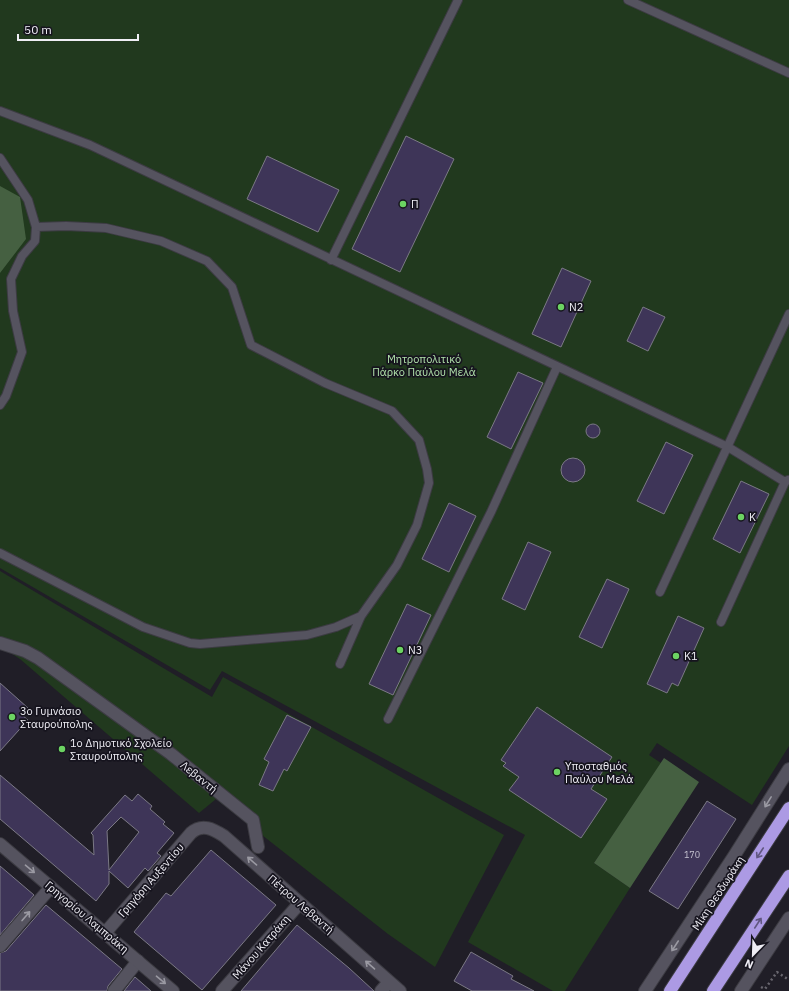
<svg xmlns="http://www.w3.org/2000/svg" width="789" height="991" viewBox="0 0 789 991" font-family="'IBM Plex Sans',sans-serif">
	<rect width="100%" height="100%" fill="#201e27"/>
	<path fill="#21391e" d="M0,0H789V746L752,805L657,743L649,755L661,763L594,863L630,888L565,991H553L468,942L525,835L222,671L210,690L0,568Z
		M0,571L212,697L223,677L504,835L435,967L388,934L216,799L199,813L20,659L0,646Z"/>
	<path fill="#456041" d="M0,186L20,197L26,239L0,273Z
		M664,758L699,782L630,888L594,863Z"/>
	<path fill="#3e3558" stroke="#7b7985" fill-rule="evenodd" d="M406,136L454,159L400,272L352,249Z
		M267,156L339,190L318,232L247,199Z
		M562,268L591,281L561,347L532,334Z
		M643,307L665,317L648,351L627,341Z
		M518,372L543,383L511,449L487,437Z
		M586 431a7 7 0 1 1 14 0a7 7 0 1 1-14 0Z
		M666,442L693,455L664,514L637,501Z
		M561 470a12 12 0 1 1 24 0a12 12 0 1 1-24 0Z
		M741,481L769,494L740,553L713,539Z
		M449,503L476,516L449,572L422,559Z
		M528,542L551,552L525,610L502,599Z
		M607,579L629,589L602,648L579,637Z
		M407,604L431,615L393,695L369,684Z
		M678,616L704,628L678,686L672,683L667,693L647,684Z
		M0,683L28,708L22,715L28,720L0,751Z
		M537,707L612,757L591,789L607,799L581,838L509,790L519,777L503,766L506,763L501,760Z
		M287,715L311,727L287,771L284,769L273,791L259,785L269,762L264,759Z
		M0,775L94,855L93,835L91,833L125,795L132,801L138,794L152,806L150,809L165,822L163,824L174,833L157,853L161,856L148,871L145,868L128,888L109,871V884L96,901L0,819ZM121,817L139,832L109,870L107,831Z
		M707,801L736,819L678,909L649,891Z
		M211,850L276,905L202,990L134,932L166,893L171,896Z
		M0,866L34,895L0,935Z
		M46,905L122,969L108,986L107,991H0V953L6,951Z
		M297,925L349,968L374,991H241Z
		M471,952L513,976L511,979L534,991H472L454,981Z
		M135,977L151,991H124Z"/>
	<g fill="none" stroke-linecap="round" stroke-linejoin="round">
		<g stroke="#3c3b42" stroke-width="10">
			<path id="lane" d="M628,0L789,73
				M0,111L90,145L728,447L785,482
				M0,158L28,200L36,227L35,241L22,256L11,279L13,311L22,352L6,396L0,405
				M36,227L66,226L106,228L161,241L207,261L232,287L251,345L325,383L392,411L419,440L427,469L429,483L417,525L397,565L361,616L340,664
				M331,260L458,0
				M0,553L143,627L190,643L200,644L307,635L336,627L361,616
				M660,592L789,314
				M721,622L785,482L788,480
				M388,719L491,512L557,367"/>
		</g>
		<g stroke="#3c3b42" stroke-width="14">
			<path id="street" d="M0,643L25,651L38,658L171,754L253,820L258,847
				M105,933L191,833C202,823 213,829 224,836L400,991
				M0,946L51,887
				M114,991L138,961
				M222,991L300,903
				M381,991L389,982"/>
		</g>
		<g stroke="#3c3b42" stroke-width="14">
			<path id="secondary" d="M0,844L173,991
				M645,991L734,856L789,769
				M741,991L789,918"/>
		</g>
		<g stroke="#3c3b42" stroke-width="14">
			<path id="highway" d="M670,991L789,808
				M713,991L789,876"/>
		</g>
		<path stroke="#69676f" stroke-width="2.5" stroke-dasharray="2 3" stroke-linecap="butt" d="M761,987L765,989L777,972L789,980"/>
		<use href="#lane" stroke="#55535f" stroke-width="8"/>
		<use href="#street" stroke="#55535f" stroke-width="12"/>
		<use href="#secondary" stroke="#55535f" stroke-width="12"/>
		<use href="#highway" stroke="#ac9ae4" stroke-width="12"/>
	</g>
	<defs><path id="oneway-shaft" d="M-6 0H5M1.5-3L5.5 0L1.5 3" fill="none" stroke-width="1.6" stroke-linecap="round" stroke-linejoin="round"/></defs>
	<g stroke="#9a99a2">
		<use href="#oneway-shaft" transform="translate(768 802) rotate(122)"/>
		<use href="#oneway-shaft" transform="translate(252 861) rotate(-139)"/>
		<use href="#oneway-shaft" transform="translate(30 869) rotate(40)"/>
		<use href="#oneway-shaft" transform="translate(26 916) rotate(-49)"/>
		<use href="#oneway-shaft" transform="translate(675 946) rotate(123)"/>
		<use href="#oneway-shaft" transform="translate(370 965) rotate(-139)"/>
		<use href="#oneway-shaft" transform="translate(161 980) rotate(40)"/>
	</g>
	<g stroke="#615781">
		<use href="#oneway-shaft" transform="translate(760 853) rotate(123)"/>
		<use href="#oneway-shaft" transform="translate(758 923) rotate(-57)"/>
	</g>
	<g fill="#6cd362" stroke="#16141e" stroke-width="1.5">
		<circle cx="403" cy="204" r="4"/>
		<circle cx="561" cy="307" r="4"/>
		<circle cx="741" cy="517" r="4"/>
		<circle cx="400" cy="650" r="4"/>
		<circle cx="676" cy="656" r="4"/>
		<circle cx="12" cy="717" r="4"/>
		<circle cx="62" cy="749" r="4"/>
		<circle cx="557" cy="772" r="4"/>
	</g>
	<g text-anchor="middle" stroke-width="3.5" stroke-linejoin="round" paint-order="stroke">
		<g font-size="9" fill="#c3c0ce">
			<text x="692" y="858">170</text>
		</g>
		<g font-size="11" fill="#efeef5" stroke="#16141e" text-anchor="start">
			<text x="411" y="208">Π</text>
			<text x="569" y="311">Ν2</text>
			<text x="749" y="521">Κ</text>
			<text x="408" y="654">Ν3</text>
			<text x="684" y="660">Κ1</text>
			<text x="20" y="715">3ο Γυμνάσιο<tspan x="20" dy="13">Σταυρούπολης</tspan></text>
			<text x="70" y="747">1ο Δημοτικό Σχολείο<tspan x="70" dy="13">Σταυρούπολης</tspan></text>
			<text x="565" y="770">Υποσταθμός<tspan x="565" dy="13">Παύλου Μελά</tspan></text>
		</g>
		<g font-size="11" fill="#b0e1aa" stroke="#16141e">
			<text x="424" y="363">Μητροπολιτικό<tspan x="424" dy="13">Πάρκο Παύλου Μελά</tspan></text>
		</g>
		<g font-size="11" fill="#efeef5" stroke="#16141e">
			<text transform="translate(199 777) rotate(39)" y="4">Λεβαντή</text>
			<text transform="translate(151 880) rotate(-49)" y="4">Γρηγόρη Αυξεντίου</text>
			<text transform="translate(718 893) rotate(-57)" y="4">Μίκη Θεοδωράκη</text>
			<text transform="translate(301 904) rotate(41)" y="4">Πέτρου Λεβαντή</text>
			<text transform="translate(87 917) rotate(40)" y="4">Γρηγορίου Λαμπράκη</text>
			<text transform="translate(261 947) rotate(-49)" y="4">Μάνου Κατράκη</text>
		</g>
	</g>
	<g transform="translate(753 955) rotate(203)" stroke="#16141e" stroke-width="3" paint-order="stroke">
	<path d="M0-3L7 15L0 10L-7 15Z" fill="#efeef5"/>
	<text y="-6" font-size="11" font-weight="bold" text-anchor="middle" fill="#efeef5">N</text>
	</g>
	<path d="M18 34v6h120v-6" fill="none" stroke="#efeef5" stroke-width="2"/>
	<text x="24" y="34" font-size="12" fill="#efeef5" stroke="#16141e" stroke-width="3" paint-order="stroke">50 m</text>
</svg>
